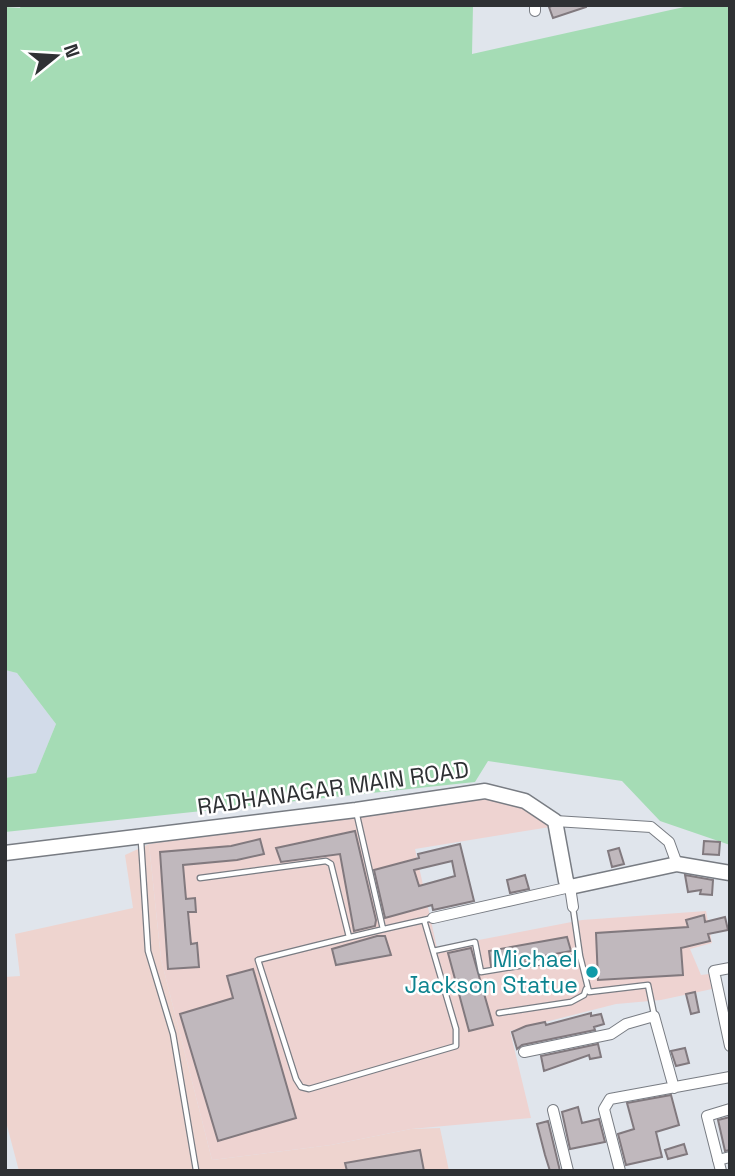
<svg xmlns="http://www.w3.org/2000/svg" width="735" height="1176" viewBox="0 0 735 1176" font-family="'Space Grotesk',sans-serif">
	<rect width="100%" height="100%" fill="#e0e5ec"/>
	<path fill="#eed4cf" d="M149,844L161,959L212,1160L331,1145L411,1129L440,1128L449,1171H19L5,1118V977L20,976L15,934L133,908L125,855Z"/>
	<path fill="#d2dbe9" d="M5,670L17,673L56,724L36,773L5,778Z"/>
	<path fill="#eed3d1" d="M481,793L518,804L550,827L415,849L437,948L582,920L706,911L712,943L690,949L701,975L709,974L712,989L661,1000L616,1004L510,1031L531,1118L411,1129L331,1145L212,1160L161,959L149,844Z"/>
	<path fill="#a5dcb5" d="M21,5H473L472,54L693,5H730V845L660,821L622,781L488,761L475,782L5,832V778L36,773L56,724L17,673L5,670V7L20,8Z"/>
	<path fill="#c0b8bd" stroke="#81797e" stroke-width="2" fill-rule="evenodd" d="M554,5H586V7L553,18L549,7Z
		M355,831L376,920L375,926L354,931L340,854L281,862L276,848Z
		M260,839L264,854L237,860L183,865L186,899L195,898L196,912H188L191,944L197,943L199,967L168,969L160,852L231,846Z
		M704,841L720,842L719,855L703,854Z
		M460,844L474,901L433,910L432,905L385,918L374,870L419,858L418,854ZM452,861L455,876L419,886L414,870Z
		M619,848L624,864L612,867L608,851Z
		M525,875L529,889L510,893L507,880Z
		M685,875L713,880L712,895L700,894L701,890L688,892Z
		M704,915L705,922L725,917L728,930L708,934L710,941L681,948L683,975L598,980L596,933L688,927L686,920Z
		M377,936H385L391,955L336,965L332,949Z
		M567,937L571,951L491,966L489,951Z
		M471,948L493,1025L469,1031L448,953Z
		M253,969L296,1118L218,1141L180,1014L233,998L227,976Z
		M695,992L699,1012L691,1014L686,994Z
		M591,1013V1016L601,1014L604,1024L594,1027L595,1030L522,1045L517,1049L512,1032L526,1026L545,1022L546,1025Z
		M598,1044L601,1057L590,1059L589,1055L544,1071L541,1056Z
		M685,1048L689,1063L676,1066L671,1051Z
		M671,1095L679,1125L656,1132L662,1157L626,1165L618,1134L634,1129L627,1103Z
		M578,1107L582,1123L599,1119L605,1142L570,1149L562,1112Z
		M730,1117V1150L725,1151L718,1120Z
		M548,1121L560,1171H550L545,1155L537,1124Z
		M684,1144L687,1154L668,1159L665,1150Z
		M420,1150L424,1171H347L345,1163Z"/>
	<g fill="none" stroke-linecap="round" stroke-linejoin="round">
		<g stroke="#787c83" stroke-width="7">
			<path id="lane" d="M356,811L383,929
				M141,841L148,951L173,1034L196,1170
				M200,878L326,861L331,864L349,937
				M573,908L580,956
				M424,920L456,1029V1046L309,1089L301,1087L296,1079L258,960C313,946 369,932 424,920L433,918
				M433,951L475,942L481,972L580,956L589,992L648,985L654,1014
				M499,1013L571,1002L584,995L586,989"/>
		</g>
		<g stroke="#787c83" stroke-width="12">
			<path id="street" d="M535,5V11
				M555,821L651,827L669,842L677,864
				M433,918L570,887L573,907
				M730,968L714,971L730,1046
				M524,1052L611,1034L626,1024L654,1016L674,1088
				M553,1110L568,1171
				M718,1160L730,1157
				M620,1171L604,1109L610,1099L730,1077
				M721,1171L707,1116L730,1109"/>
		</g>
		<g stroke="#787c83" stroke-width="17">
			<path id="secondary" d="M5,853L356,810L485,791L525,801L555,821L566,881L570,887L677,864L730,873"/>
		</g>
		<use href="#lane" stroke="#fff" stroke-width="4.5"/>
		<use href="#street" stroke="#fff" stroke-width="10"/>
		<use href="#secondary" stroke="#fff" stroke-width="14"/>
	</g>
	<circle fill="#0f9aa8" stroke="#fff" stroke-width="2.5" cx="592" cy="972" r="7"/>
	<g text-anchor="middle" stroke-width="5" stroke-linejoin="round" paint-order="stroke">
		<g font-size="23" fill="#2f3134" stroke="#fff">
			<text transform="translate(333 788) rotate(-8)" y="8">RADHANAGAR MAIN ROAD</text>
		</g>
		<g font-size="23" fill="#0d838f" stroke="#fff" text-anchor="end">
			<text x="578" y="967">Michael<tspan x="578" dy="26">Jackson Statue</tspan></text>
		</g>
	</g>
	<rect width="735" height="1176" fill="none" stroke="#2f3134" stroke-width="14"/>
	<g transform="translate(56 56) rotate(72)" stroke="#ffffff" stroke-width="5" paint-order="stroke">
	<path d="M0-5L12 26L0 18L-12 26Z" fill="#2f3134"/>
	<text y="-10" font-size="19" font-weight="bold" text-anchor="middle" fill="#2f3134">N</text>
	</g>
</svg>
